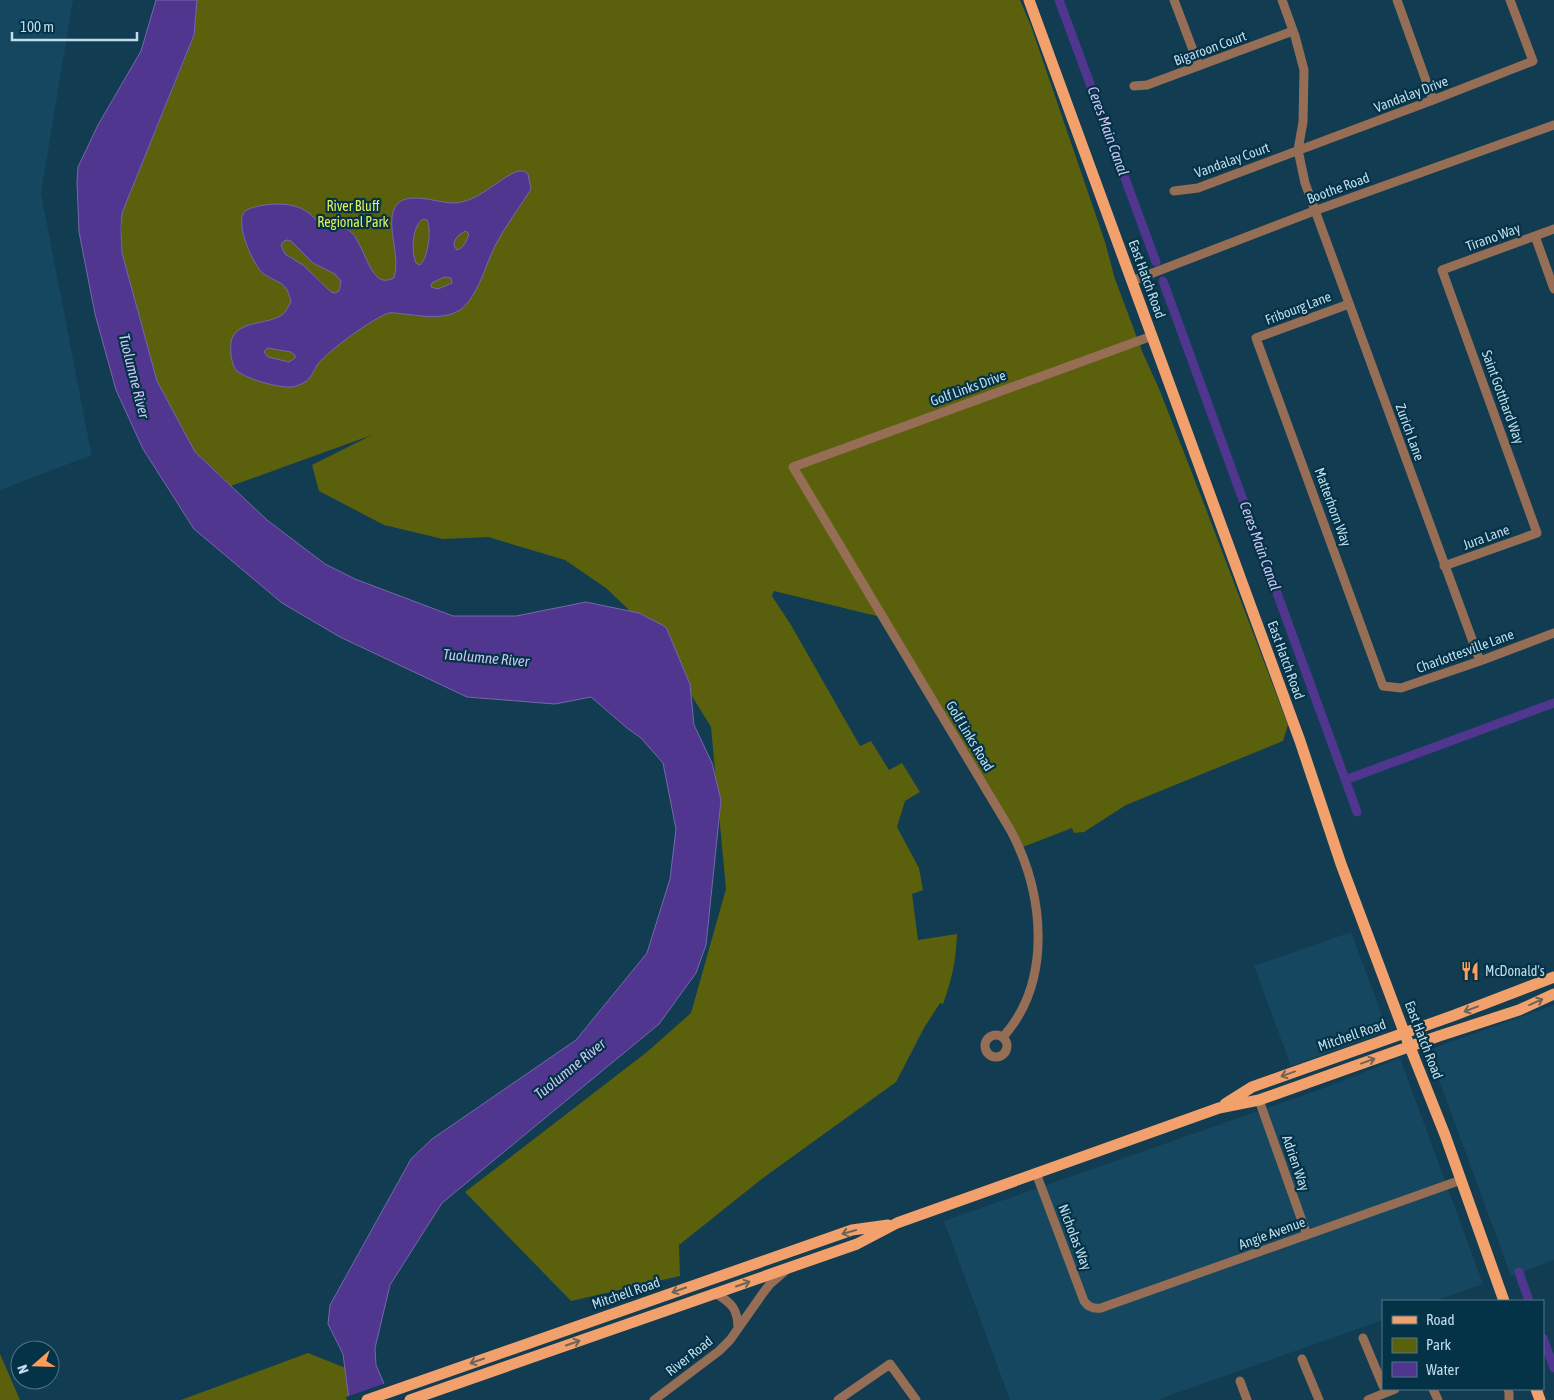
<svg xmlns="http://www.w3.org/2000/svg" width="1554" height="1400" viewBox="0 0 1554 1400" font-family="'Asap Condensed',sans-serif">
	<rect width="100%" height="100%" fill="#113c51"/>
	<path fill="#154760" d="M0,0H73L41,193L90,447L92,455L0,490Z
		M1351,932L1388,1031L1291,1066L1254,966Z
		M1554,1005V1260L1511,1276L1428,1050Z
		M1400,1058L1483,1284L1435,1301H1383V1320L1157,1400H1010L944,1221L1324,1088Z"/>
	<path fill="#5b600d" d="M197,0H1020L1031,26L1105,242L1115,279L1142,351L1160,391L1206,509L1288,725L1283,741L1126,805L1084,832L1074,833L1072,828L1023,847L1007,817L889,619L774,591L772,596L791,625L860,746L871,741L889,770L902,763L920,792L905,801L897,827L919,868L923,890L912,894L918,940L957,934C956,961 952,979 943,1004L940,1003L924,1028L896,1082L763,1178L679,1245L680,1276L571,1301L465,1192L647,1052L691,1013L726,889L711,727L653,633L606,588L565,560L488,537L443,539L384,525L319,491L312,465L372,435L231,486L195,452L157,381L122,253V213L194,36Z
		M308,1353L386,1384V1400H181Z
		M0,1354L20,1400H0Z"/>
	<path fill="#51368f" stroke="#7368ab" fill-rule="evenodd" d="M156,0H197L194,35L122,213L121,229L122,253L157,381L195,452L267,520L325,564L355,579L453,616H516L586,602L639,613L666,627L690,684L694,725L712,763L721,800L706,945L696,973L659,1024L442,1203L390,1285L375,1348L376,1365L388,1393L349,1400L343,1354L328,1324L330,1305L411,1159L432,1139L576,1040L647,953L670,879L676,829L663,763L641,738L627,728L591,697L555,704L467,697L340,637L282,603L194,529L143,449L116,390L95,314L79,232L77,182L78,167L98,125L141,51Z
		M518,171H524L528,174L531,189C520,207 506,225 496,244C486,263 478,297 460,310C444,320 422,316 404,314C399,314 394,312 389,313C373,318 329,350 318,364C314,369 312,378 305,382C301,384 296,387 291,387C278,388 247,379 237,371C231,365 230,350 231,342C235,320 268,325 282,315C286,312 288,307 291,302C286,280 280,285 264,274C255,268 242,237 242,226C240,211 246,209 259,206C275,203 296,202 310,214C315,218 318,224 325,225C334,228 342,224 350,231C362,240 369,278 383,280C387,281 391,279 394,278C400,259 390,237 392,217C396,185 434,203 454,203C479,202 497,179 518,171ZM423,219L427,220C432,229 428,259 420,265L416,263C411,251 412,226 423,219ZM466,231L469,234C467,240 464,248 457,250L454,246C454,238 459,234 466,231ZM287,240L291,241L313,263L335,274L341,281L339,291L335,293L331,292L303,265L285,254L281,245L284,241ZM444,277L451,278L452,283L438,289L431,287L432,283ZM267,348L291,352L295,355V358L289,362L268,357L264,352Z"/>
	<path fill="#113c51" d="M386,1383L390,1392L398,1400H347L346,1397Z"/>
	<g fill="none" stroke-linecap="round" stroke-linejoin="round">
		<path stroke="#51368f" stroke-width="9" d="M1059,0L1156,262
			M1163,281L1357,812
			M1345,780L1554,703
			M1519,1272L1529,1301
			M1543,1338L1554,1368"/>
		<path stroke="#966e55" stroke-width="9" d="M1174,0L1199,66
			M1282,0L1295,36L1304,70L1303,122L1298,150L1305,183L1480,661
			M1397,0L1433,100
			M1134,86L1147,85L1293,31
			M1174,191L1198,188L1433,100L1533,61L1510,0
			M1535,236L1554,289
			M1132,281L1314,211L1554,125
			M1349,304L1256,338L1383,686L1401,688L1480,661L1554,633
			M1444,566L1537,533L1442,270L1554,229
			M985 1046a11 11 0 1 1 22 0a11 11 0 1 1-22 0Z
			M1003,1037C1053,981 1044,894 1011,831L793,467L1152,336
			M1259,1100L1307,1235
			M1036,1173L1084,1301C1088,1307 1094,1309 1101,1308L1461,1180
			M715,1293C732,1303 738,1309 738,1329
			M1363,1338L1383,1386
			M1302,1359L1319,1400
			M1240,1381L1247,1400
			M1433,1389L1438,1400
			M1508,1389L1509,1393V1400
			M654,1400L719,1351L730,1340L763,1293L770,1284L786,1270
			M838,1400L890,1364L916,1400
			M1368,1400L1395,1389"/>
		<path stroke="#f2a16c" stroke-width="11" d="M1029,0L1300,741L1341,864L1404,1032L1445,1135L1504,1301
			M1225,1104L1252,1087L1455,1015L1554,977
			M1536,1389L1540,1400
			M367,1400L852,1230L888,1225
			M410,1400L857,1244L897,1223L1219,1108L1259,1100L1439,1036L1519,1010L1554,994"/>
	</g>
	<defs><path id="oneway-shaft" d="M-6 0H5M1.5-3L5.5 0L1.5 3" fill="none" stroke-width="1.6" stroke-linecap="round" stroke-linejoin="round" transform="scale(1.25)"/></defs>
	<g stroke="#6f6457">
		<use href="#oneway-shaft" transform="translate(1536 1002) rotate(-24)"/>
		<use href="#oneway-shaft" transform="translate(1471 1009) rotate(159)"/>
		<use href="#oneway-shaft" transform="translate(1368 1061) rotate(-20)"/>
		<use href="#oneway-shaft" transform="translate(1288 1074) rotate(160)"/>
		<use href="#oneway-shaft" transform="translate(849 1232) rotate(164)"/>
		<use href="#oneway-shaft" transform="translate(743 1284) rotate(-19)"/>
		<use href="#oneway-shaft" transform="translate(679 1290) rotate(161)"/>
		<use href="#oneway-shaft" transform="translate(573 1343) rotate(-19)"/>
		<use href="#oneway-shaft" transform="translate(477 1361) rotate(161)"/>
	</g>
	<defs>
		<g id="restaurant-bare" transform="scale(1.5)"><path d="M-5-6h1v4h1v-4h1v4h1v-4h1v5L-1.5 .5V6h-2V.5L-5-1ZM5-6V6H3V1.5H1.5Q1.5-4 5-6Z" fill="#fe9c58" stroke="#043246" stroke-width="2.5" paint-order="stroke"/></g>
	</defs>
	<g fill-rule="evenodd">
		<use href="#restaurant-bare" x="1470" y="971"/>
	</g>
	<g text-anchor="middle" stroke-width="4.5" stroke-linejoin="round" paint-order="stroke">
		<g font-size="14" fill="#c1dded" stroke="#043246">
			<text transform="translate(1210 48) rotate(-20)" y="5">Bigaroon Court</text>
			<text transform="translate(1411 94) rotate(-21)" y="5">Vandalay Drive</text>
			<text transform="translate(1232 160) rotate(-20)" y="5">Vandalay Court</text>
			<text transform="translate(1338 188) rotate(-20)" y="5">Boothe Road</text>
			<text transform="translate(1493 237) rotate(-20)" y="5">Tirano Way</text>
			<text transform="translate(1147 279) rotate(70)" y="5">East Hatch Road</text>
			<text transform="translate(1298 308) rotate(-21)" y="5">Fribourg Lane</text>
			<text transform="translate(968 388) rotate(-20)" y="5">Golf Links Drive</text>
			<text transform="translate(1503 397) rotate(70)" y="5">Saint Gotthard Way</text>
			<text transform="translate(1410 432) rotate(70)" y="5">Zurich Lane</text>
			<text transform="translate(1333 507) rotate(70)" y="5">Matterhorn Way</text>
			<text transform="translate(1486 537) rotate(-20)" y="5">Jura Lane</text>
			<text transform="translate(1465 651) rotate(-20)" y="5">Charlottesville Lane</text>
			<text transform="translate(1286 660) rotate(70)" y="5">East Hatch Road</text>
			<text transform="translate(970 736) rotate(59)" y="5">Golf Links Road</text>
			<text transform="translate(1352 1035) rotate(-19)" y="5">Mitchell Road</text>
			<text transform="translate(1424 1040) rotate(69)" y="5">East Hatch Road</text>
			<text transform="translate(1296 1163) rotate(71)" y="5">Adrien Way</text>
			<text transform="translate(1272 1233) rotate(-20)" y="5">Angie Avenue</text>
			<text transform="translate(1075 1237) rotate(69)" y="5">Nicholas Way</text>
			<text transform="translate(626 1293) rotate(-19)" y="5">Mitchell Road</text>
			<text transform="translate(689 1356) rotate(-38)" y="5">River Road</text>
		</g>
		<g font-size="14" fill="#e2ed58" stroke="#043246">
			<text x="353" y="211">River Bluff<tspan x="353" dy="16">Regional Park</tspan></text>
		</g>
		<g font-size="14" fill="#c1dded" stroke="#043246" text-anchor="start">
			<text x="1485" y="976">McDonald's</text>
		</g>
		<g font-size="15" font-style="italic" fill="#cec5f5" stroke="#043246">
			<text transform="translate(1108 131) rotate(70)" y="5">Ceres Main Canal</text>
			<text transform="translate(134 376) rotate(76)" y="5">Tuolumne River</text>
			<text transform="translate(1260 546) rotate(70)" y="5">Ceres Main Canal</text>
			<text transform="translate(486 658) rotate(5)" y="5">Tuolumne River</text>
			<text transform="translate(570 1069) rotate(-39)" y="5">Tuolumne River</text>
		</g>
	</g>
	<rect x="1382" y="1300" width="162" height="90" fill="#043246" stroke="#507689"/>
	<rect x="1392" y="1316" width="25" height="8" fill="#f2a16c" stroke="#507689"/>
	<text x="1426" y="1325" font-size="15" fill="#c1dded">Road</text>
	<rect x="1392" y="1338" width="25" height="15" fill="#5b600d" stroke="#507689"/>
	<text x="1426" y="1350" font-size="15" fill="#c1dded">Park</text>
	<rect x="1392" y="1362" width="25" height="15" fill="#51368f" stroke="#507689"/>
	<text x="1426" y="1375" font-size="15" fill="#c1dded">Water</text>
	<g transform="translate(35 1365) rotate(250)"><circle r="24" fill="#043246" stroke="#507689"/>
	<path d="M0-4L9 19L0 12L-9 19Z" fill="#fe9c58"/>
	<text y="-8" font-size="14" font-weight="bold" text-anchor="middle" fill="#c1dded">N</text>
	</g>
	<path d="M12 32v8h125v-8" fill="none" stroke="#c1dded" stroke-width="2.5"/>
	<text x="20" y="32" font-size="15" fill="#c1dded" stroke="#043246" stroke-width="4" paint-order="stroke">100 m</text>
</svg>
